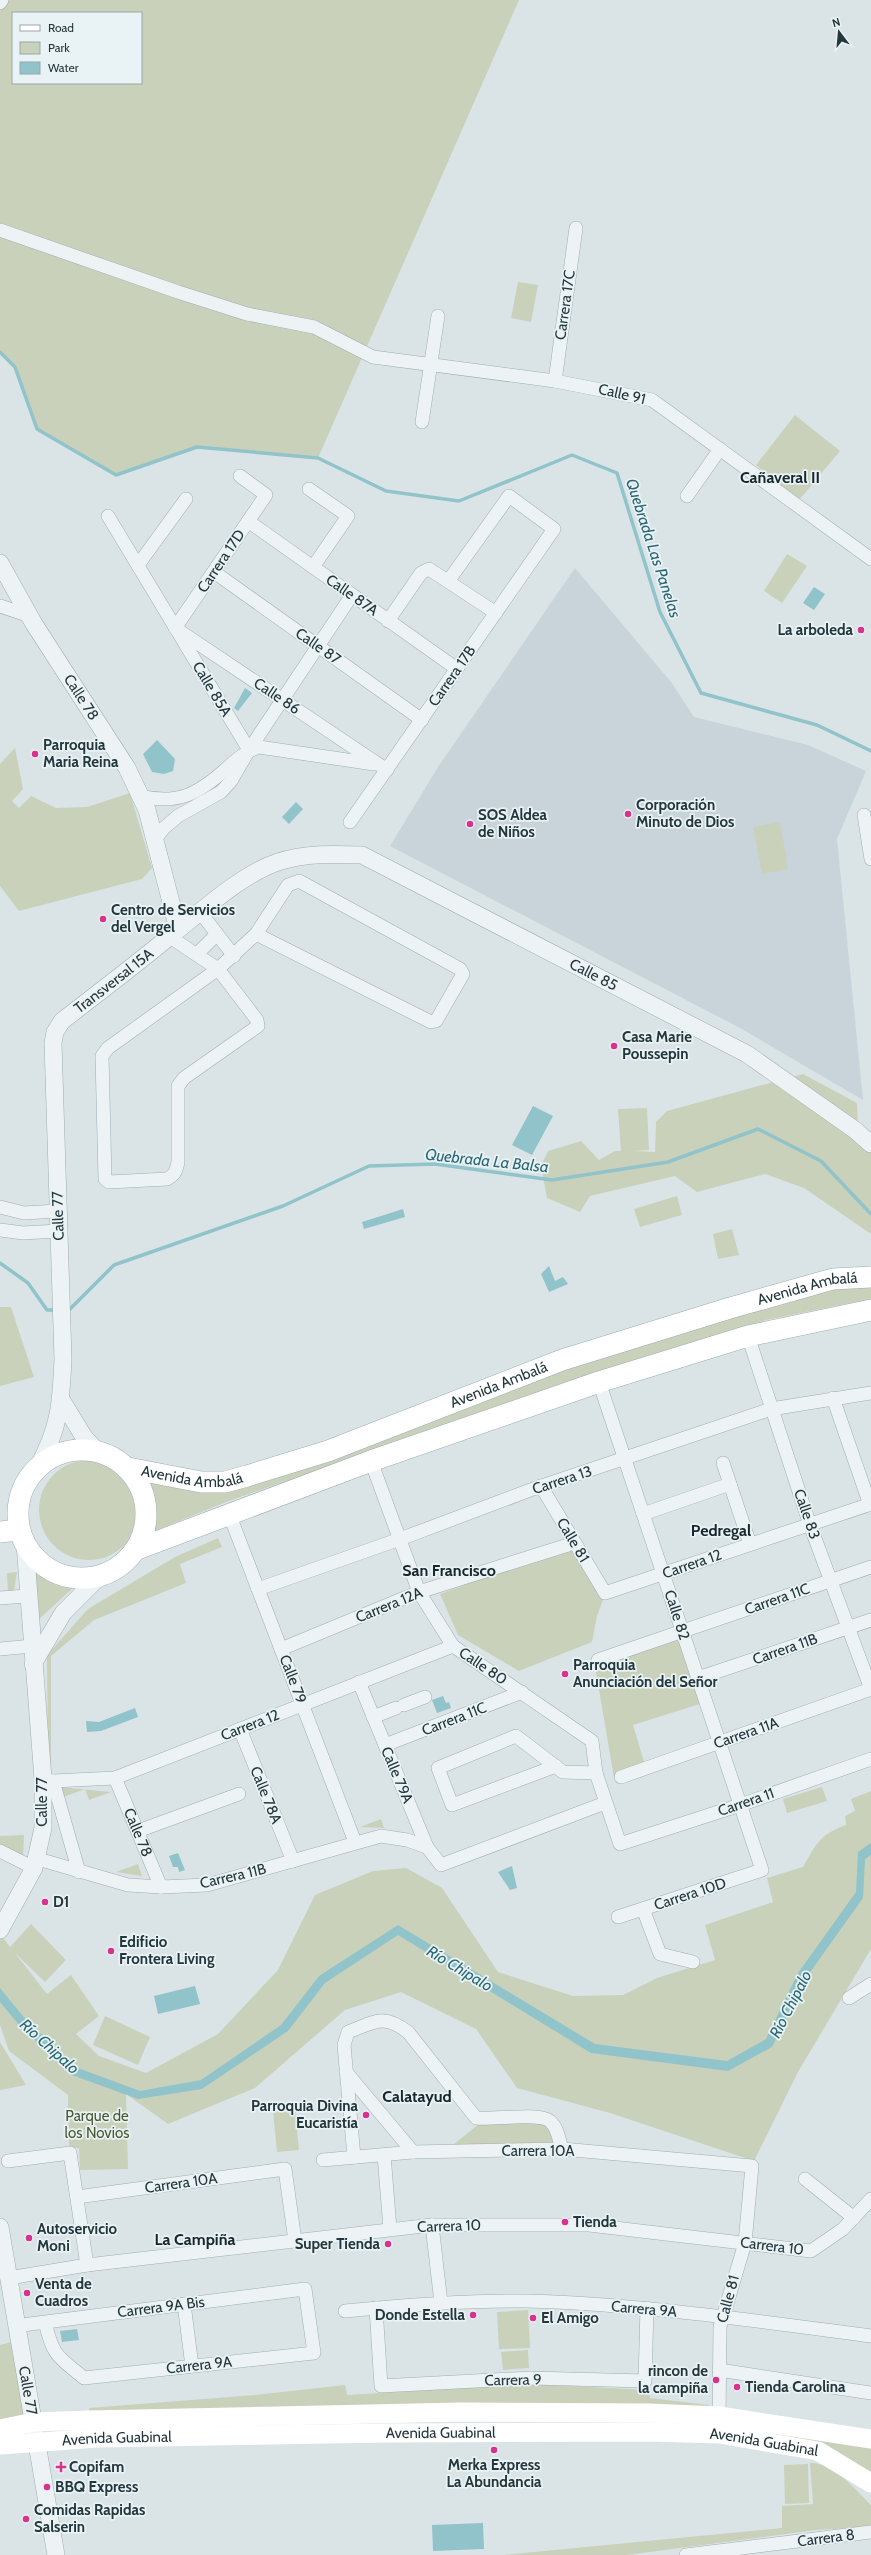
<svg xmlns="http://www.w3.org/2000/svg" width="871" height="2555" viewBox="0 0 871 2555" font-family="Cabin,sans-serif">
	<rect width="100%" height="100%" fill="#dae4e7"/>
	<path fill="#c8d4d9" d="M575,568L671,682L694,717L808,745L866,771L837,839L863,1100L740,1028L390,846L438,767Z"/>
	<path fill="#c9d1bb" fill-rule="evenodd" d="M0,0H519L318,458L197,447L116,475L37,429L15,367L0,352ZM13,13H141V83H13Z
		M518,282L538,285L531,322L511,318Z
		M795,415L840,451L799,500L756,465Z
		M787,554L807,566L782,603L764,591Z
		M15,748L23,789L12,801L19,808L31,796L56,808L87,807L130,793L152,868L142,879L19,911L0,886V764Z
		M780,822L788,869L762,874L753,827Z
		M803,1074L857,1103L858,1133L871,1150V1234L804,1188L765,1174L697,1192L675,1176L590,1196L580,1212L547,1198L541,1166L548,1151L581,1141L599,1160L615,1151H621L618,1109L647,1108L649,1150L633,1151L655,1152L656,1122L667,1111Z
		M677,1196L682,1215L640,1227L634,1209Z
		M732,1229L739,1255L718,1259L713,1234Z
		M835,1286L871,1288V1301L850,1303L766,1320L634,1360L226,1502L150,1533L156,1507L148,1481L224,1489L569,1367Z
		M0,1307H11L34,1377L0,1386Z
		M39 1510a50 50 0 1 1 100 0a50 50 0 1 1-100 0Z
		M218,1538L222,1547L180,1564L186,1583L94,1620L51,1656V1765H48L47,1655L88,1609L175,1557Z
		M577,1545L604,1597L597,1616L592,1642L519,1671L458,1635L440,1594Z
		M29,1570L63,1586H75L37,1621Z
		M17,1572L14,1591L8,1594L7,1573Z
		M679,1636L700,1704L633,1725L645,1765L614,1778L595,1666Z
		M60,1787L111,1792L89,1800L85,1789L63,1797Z
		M822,1787L827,1801L787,1813L783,1799Z
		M871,1791V1949L798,2072L754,2161L610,2113L517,2088L476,2029L401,1992L345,2010L255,2088L168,2124L126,2094L128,2169L80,2170L79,2148H69L68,2095L9,2051L0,2025V1934L10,1947L31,1924L66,1960L45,1982L15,1953L47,1994L71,1975L99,2016L76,2034L99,2056L146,2073L218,2034L278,1970L315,1895L373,1871L406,1868L442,1888L498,1972L573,1996L623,1995L657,1978L715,1960L705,1925L773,1902L767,1878L803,1867C817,1843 819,1835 846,1825L845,1816L855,1811L851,1799Z
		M381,1819L384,1828L360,1827Z
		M24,1835L23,1858L0,1847V1836Z
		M138,1864L142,1876L116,1872Z
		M105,2016L150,2037L138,2065L93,2045Z
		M0,2042L26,2085L0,2090Z
		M295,2109L299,2150L277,2152L273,2111Z
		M480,2123H549L555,2143L453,2145Z
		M528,2310L530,2348L499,2349L497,2312Z
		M11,2342L24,2415L0,2420V2345Z
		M528,2350L529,2368L503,2370L501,2352Z
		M531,2384L649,2390L650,2398L709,2405L705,2412L91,2414L89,2408L255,2395L345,2385L347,2395Z
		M735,2423L871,2443V2474Z
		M810,2463C833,2462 856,2490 871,2505V2527L816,2530L627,2555H503L782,2528V2506L813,2504Z
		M808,2464L809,2503L785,2504L784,2465Z"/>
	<path fill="#91c3ca" d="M814,587L825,594L814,610L803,603Z
		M245,688L252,693L238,711L234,708Z
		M157,740L175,759L173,771L164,774L152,772L143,754Z
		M296,802L303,809L289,824L282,817Z
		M533,1106L553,1116L532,1155L512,1145Z
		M403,1209L405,1217L364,1229L362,1222Z
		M549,1266L555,1281L563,1277L568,1284L549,1292L541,1274Z
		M443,1696L446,1703L449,1702L451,1708L437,1713L432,1700Z
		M135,1708L138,1717L101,1731L87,1732L86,1721L99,1722Z
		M871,1843V1855L865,1859L863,1898L806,1978L772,2047L728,2071L591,2053L398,1935L325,1983L288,2031L202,2089L138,2099L72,2075L19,2025L0,2002V1988L26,2020L78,2068L140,2091L201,2080L281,2025L319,1976L398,1925L595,2044L727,2061L766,2039L798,1973L856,1892L858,1852Z
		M178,1853L185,1870L179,1872L178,1867H173L169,1856Z
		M512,1866L517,1888L510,1890L498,1872Z
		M195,1986L200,2004L158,2014L154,1996Z
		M77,2329L79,2340L62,2342L60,2331Z
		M483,2523L484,2549L433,2551L432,2525Z"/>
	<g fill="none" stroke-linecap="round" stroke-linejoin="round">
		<path stroke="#91c3ca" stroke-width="3.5" d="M0,352L15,367L37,429L116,475L197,447L318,458L386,491L459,501L572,455L617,473L660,612L701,693L817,725L871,751
			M0,1263L28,1283L47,1310H56
			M66,1309H70L114,1265L283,1206L369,1166L435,1164L552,1180L668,1162L758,1129L821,1161L871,1214"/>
		<g stroke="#9fadb1" stroke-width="14">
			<g id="minor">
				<path d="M0,3L2,0"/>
				<path d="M0,230L178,292L247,314L314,327L373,357L555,381L652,400L871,559"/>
				<path d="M555,381L576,228"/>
				<path d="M422,422L438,316"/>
				<path d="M240,476L266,495L175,628L387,770"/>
				<path d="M309,489L348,516L313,567"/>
				<path d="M687,496L720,449"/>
				<path d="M108,516L249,750"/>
				<path d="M248,521L457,669"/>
				<path d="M138,565L186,499"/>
				<path d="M214,572L422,720"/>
				<path d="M0,606L30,616"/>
				<path d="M388,621L421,573L429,569L496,613"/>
				<path d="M140,796C178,805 198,794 226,769C236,760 246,751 259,747L374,764"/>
				<path d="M864,815L871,859"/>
				<path d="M350,822L554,529L509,496L449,580"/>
				<path d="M154,840L164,828L178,816L221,792L231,781L249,750L352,595"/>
				<path d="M200,912L234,956"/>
				<path d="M170,937L218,969L257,1020L258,1026L184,1078L178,1086V1162C176,1171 175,1175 167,1179L109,1182L105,1179L102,1056L108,1048L218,969L256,934L288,885L299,881L460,969L463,974L436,1021L431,1022L256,934"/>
				<path d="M197,954L217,934"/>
				<path d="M0,1207L24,1213L57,1211"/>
				<path d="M0,1230L23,1233L58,1231"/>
				<path d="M748,1336L810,1525L871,1689"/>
				<path d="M599,1382L762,1870L618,1917"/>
				<path d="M833,1398L870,1505"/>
				<path d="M371,1461L419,1592L453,1646L592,1741L596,1773L620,1844L740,1805L871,1759"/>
				<path d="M723,1463L750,1544"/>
				<path d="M541,1486L605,1593L871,1504"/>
				<path d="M643,1514L730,1484"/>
				<path d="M230,1516L355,1842"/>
				<path d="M258,1589L400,1539L533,1489L771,1409L871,1393"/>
				<path d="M0,1598L27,1596"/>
				<path d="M0,1649L32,1646"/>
				<path d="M281,1649L419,1592L568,1545"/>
				<path d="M598,1660L871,1567"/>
				<path d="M698,1678L871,1620"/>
				<path d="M359,1682L427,1847L441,1865L605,1803"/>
				<path d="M404,1705L425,1697"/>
				<path d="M373,1717L396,1708"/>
				<path d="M240,1729L293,1861"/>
				<path d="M385,1745L522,1692"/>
				<path d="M556,1766L452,1805L438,1768L516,1736L563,1772L596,1773"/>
				<path d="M621,1777L871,1689"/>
				<path id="s1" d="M115,1778L161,1887"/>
				<path d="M43,1779L53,1781L115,1778L453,1646"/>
				<path d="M53,1781L79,1872"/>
				<path d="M138,1831L239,1794"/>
				<path d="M0,1851L34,1868"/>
				<path d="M38,1859L128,1885L161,1887L207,1885L381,1836L407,1840L427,1847"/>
				<path d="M643,1909L660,1954L693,1962"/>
				<path d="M849,1998L871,1984"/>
				<path d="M346,2072L413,2152"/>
				<path d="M384,2155L390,2229"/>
				<path d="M354,2157L344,2045L348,2032C375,2022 383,2013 408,2032L476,2118C493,2120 539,2112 550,2121C558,2128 559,2140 562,2149"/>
				<path d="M323,2160L413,2152L562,2149L752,2166L745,2243L720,2327L719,2424"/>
				<path d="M8,2161L70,2153L87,2265"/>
				<path d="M805,2179L854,2218"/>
				<path d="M77,2197L285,2169L295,2241"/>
				<path d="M432,2225L441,2303"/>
				<path d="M9,2278L87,2265L432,2225H589L811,2251L843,2229L871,2199"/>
				<path d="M184,2304L192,2366"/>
				<path d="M376,2308L381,2386L531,2378L645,2381L647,2308"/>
				<path d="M345,2311C405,2305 465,2300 526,2301C641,2304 756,2321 871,2336"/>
				<path d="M17,2326L30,2324L305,2289L314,2353L84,2378C57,2356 53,2356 45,2322"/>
				<path d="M719,2370L871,2393"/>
				<path d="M686,2555L871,2532"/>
			</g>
		</g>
		<g stroke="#9fadb1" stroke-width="18">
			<g id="tertiary">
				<path id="s2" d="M0,563L34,624L127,768L147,810L178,929"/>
				<path d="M62,1401L84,1437L97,1451"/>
				<path id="s3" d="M38,1467C60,1427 61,1403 63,1359L53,1043L55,1032L62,1021C98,993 134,966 169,937C201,912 240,875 278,862C306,853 334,854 362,855L747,1054L855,1130L871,1144"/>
				<path d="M33,1664L63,1613L101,1575"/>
				<path d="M0,1930L34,1868L43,1828V1779L25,1544"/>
				<path id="s4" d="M0,2227L56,2555"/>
			</g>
		</g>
		<g stroke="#99aeb3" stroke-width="22">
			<g id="primary">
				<circle cx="82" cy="1514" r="64"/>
				<path id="s6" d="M128,1468L201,1482H225L247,1476L328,1451L562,1360L730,1308L833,1279L871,1277"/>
				<path d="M0,1532L19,1530"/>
				<path d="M135,1550L371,1461L599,1382L748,1336L871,1310"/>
			</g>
		</g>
		<use href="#minor" stroke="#edf3f5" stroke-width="13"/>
		<use href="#tertiary" stroke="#edf3f5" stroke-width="17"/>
		<g stroke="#fff" stroke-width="19">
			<path d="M0,2429L34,2422L89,2420L460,2412L649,2413L719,2416L871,2439"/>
			<path id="s5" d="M0,2445L97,2438L390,2433L650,2432L719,2434L818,2451L871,2483"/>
		</g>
		<use href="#primary" stroke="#fff" stroke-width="21"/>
	</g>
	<g fill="#d9328c" stroke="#e9f2f4" stroke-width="1.5">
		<circle cx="861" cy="630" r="4"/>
		<circle cx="35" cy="754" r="4"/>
		<circle cx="628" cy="814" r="4"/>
		<circle cx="470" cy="824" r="4"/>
		<circle cx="103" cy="919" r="4"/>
		<circle cx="614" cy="1046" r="4"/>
		<circle cx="565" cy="1674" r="4"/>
		<circle cx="45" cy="1902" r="4"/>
		<circle cx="111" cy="1951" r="4"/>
		<circle cx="366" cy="2115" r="4"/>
		<circle cx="565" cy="2222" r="4"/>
		<circle cx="29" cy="2238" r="4"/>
		<circle cx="388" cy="2244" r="4"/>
		<circle cx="27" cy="2293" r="4"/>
		<circle cx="473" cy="2315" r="4"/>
		<circle cx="533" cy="2318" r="4"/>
		<circle cx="716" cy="2380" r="4"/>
		<circle cx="737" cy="2387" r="4"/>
		<circle cx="494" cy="2450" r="4"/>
		<path d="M59 2461h4v4h4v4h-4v4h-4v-4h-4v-4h4z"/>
		<circle cx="47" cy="2487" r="4"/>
		<circle cx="26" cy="2519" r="4"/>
	</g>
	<g text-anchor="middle" stroke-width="3.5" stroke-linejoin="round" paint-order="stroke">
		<g font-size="15" fill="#23373d" stroke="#e9f2f4">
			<text transform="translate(565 305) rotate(-82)" y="5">Carrera 17C</text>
			<text transform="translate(622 394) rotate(13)" y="5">Calle 91</text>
			<text transform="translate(221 561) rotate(-56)" y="5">Carrera 17D</text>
			<text transform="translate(352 595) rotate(35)" y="5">Calle 87A</text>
			<text transform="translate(318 646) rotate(35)" y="5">Calle 87</text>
			<text transform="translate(452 676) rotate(-55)" y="5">Carrera 17B</text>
			<text transform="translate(212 689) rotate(59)" y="5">Calle 85A</text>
			<text transform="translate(277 696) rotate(34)" y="5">Calle 86</text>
			<text dy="5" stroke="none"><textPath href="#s2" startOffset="157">Calle 78</textPath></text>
			<text dy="5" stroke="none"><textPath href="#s3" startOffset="1067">Calle 85</textPath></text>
			<text dy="5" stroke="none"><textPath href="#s3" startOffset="518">Transversal 15A</textPath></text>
			<text transform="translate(58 1216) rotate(-92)" y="5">Calle 77</text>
			<text dy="5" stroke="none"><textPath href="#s6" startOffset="713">Avenida Ambalá</textPath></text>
			<text dy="5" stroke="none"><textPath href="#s6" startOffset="389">Avenida Ambalá</textPath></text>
			<text dy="5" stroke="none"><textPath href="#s6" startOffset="65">Avenida Ambalá</textPath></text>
			<text transform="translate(562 1480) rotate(-18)" y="5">Carrera 13</text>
			<text transform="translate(807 1514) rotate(71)" y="5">Calle 83</text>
			<text transform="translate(573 1540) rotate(59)" y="5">Calle 81</text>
			<text transform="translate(692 1564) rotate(-19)" y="5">Carrera 12</text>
			<text transform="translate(777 1599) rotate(-19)" y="5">Carrera 11C</text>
			<text transform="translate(389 1605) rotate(-22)" y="5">Carrera 12A</text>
			<text transform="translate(677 1615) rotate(72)" y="5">Calle 82</text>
			<text transform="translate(785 1649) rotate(-19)" y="5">Carrera 11B</text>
			<text transform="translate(483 1666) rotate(34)" y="5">Calle 80</text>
			<text transform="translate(293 1679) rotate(69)" y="5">Calle 79</text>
			<text transform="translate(454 1719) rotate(-21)" y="5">Carrera 11C</text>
			<text transform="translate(250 1725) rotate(-21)" y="5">Carrera 12</text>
			<text transform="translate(746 1733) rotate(-19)" y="5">Carrera 11A</text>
			<text transform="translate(397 1775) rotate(67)" y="5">Calle 79A</text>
			<text transform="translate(266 1795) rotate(68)" y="5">Calle 78A</text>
			<text transform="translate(42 1802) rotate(-90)" y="5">Calle 77</text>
			<text transform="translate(746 1802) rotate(-19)" y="5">Carrera 11</text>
			<text dy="5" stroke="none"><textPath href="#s1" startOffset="59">Calle 78</textPath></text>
			<text transform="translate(233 1876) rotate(-13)" y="5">Carrera 11B</text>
			<text transform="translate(690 1894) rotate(-18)" y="5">Carrera 10D</text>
			<text x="538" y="2156">Carrera 10A</text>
			<text transform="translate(181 2183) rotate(-8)" y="5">Carrera 10A</text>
			<text transform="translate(449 2226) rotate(-2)" y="5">Carrera 10</text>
			<text transform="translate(772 2246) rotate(7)" y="5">Carrera 10</text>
			<text transform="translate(728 2299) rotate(-75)" y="5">Calle 81</text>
			<text transform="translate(161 2307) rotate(-7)" y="5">Carrera 9A Bis</text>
			<text transform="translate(644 2309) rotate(5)" y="5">Carrera 9A</text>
			<text transform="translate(199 2365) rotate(-6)" y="5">Carrera 9A</text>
			<text transform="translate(513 2380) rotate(-1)" y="5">Carrera 9</text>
			<text dy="5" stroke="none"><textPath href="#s4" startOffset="166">Calle 77</textPath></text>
			<text dy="5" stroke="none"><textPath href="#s5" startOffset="441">Avenida Guabinal</textPath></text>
			<text dy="5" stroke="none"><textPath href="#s5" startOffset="117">Avenida Guabinal</textPath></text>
			<text dy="5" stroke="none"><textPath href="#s5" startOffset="765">Avenida Guabinal</textPath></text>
			<text transform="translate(826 2538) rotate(-7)" y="5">Carrera 8</text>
		</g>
		<g font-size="15" font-weight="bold" fill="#23373d" stroke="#e9f2f4" text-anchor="start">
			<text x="853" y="635" text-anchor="end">La arboleda</text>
			<text x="43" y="750">Parroquia<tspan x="43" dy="17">Maria Reina</tspan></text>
			<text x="636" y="810">Corporación<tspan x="636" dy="17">Minuto de Dios</tspan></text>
			<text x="478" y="820">SOS Aldea<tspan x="478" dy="17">de Niños</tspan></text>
			<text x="111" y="915">Centro de Servicios<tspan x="111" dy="17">del Vergel</tspan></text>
			<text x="622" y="1042">Casa Marie<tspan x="622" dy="17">Poussepin</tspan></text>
			<text x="573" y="1670">Parroquia<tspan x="573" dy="17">Anunciación del Señor</tspan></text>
			<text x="53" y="1907">D1</text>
			<text x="119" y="1947">Edificio<tspan x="119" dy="17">Frontera Living</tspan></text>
			<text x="358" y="2111" text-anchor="end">Parroquia Divina<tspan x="358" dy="17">Eucaristía</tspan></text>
			<text x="573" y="2227">Tienda</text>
			<text x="37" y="2234">Autoservicio<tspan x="37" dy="17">Moni</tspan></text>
			<text x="380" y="2249" text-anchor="end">Super Tienda</text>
			<text x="35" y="2289">Venta de<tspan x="35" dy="17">Cuadros</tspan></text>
			<text x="465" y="2320" text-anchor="end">Donde Estella</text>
			<text x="541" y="2323">El Amigo</text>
			<text x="708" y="2376" text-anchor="end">rincon de<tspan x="708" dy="17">la campiña</tspan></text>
			<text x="745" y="2392">Tienda Carolina</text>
			<text x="494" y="2470" text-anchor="middle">Merka Express<tspan x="494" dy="17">La Abundancia</tspan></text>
			<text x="69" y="2472">Copifam</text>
			<text x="55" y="2492">BBQ Express</text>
			<text x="34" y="2515">Comidas Rapidas<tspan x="34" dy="17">Salserin</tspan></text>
		</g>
		<g font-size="15" fill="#485a30" stroke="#e9f2f4">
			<text x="97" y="2121">Parque de<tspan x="97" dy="17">los Novios</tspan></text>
		</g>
		<g font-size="16" font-weight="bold" fill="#16272e" stroke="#e9f2f4">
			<text x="780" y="483">Cañaveral II</text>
			<text x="721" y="1536">Pedregal</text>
			<text x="449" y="1576">San Francisco</text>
			<text x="417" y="2102">Calatayud</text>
			<text x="195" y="2245">La Campiña</text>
		</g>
		<g font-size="16" font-style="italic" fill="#2b6874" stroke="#e9f2f4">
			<text transform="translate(654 548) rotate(72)" y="6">Quebrada Las Panelas</text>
			<text transform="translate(487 1160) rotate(6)" y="6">Quebrada La Balsa</text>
			<text transform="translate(460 1968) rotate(31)" y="6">Río Chipalo</text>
			<text transform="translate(790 2004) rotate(-63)" y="6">Río Chipalo</text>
			<text transform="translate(50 2046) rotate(42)" y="6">Río Chipalo</text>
		</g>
	</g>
	<rect x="12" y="12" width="130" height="72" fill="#e9f2f4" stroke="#9aa7ab"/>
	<rect x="20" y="25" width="20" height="6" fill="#ffffff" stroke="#9aa7ab"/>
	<text x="48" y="32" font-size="12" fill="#23373d">Road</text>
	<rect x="20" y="42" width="20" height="12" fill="#c9d1bb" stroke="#9aa7ab"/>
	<text x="48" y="52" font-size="12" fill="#23373d">Park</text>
	<rect x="20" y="62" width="20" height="12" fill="#91c3ca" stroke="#9aa7ab"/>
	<text x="48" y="72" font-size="12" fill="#23373d">Water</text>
	<g transform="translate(839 32) rotate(344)" stroke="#e9f2f4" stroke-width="3" paint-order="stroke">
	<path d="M0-3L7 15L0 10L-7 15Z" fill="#23373d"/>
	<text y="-6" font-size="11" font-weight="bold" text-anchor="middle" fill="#23373d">N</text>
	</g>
</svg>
